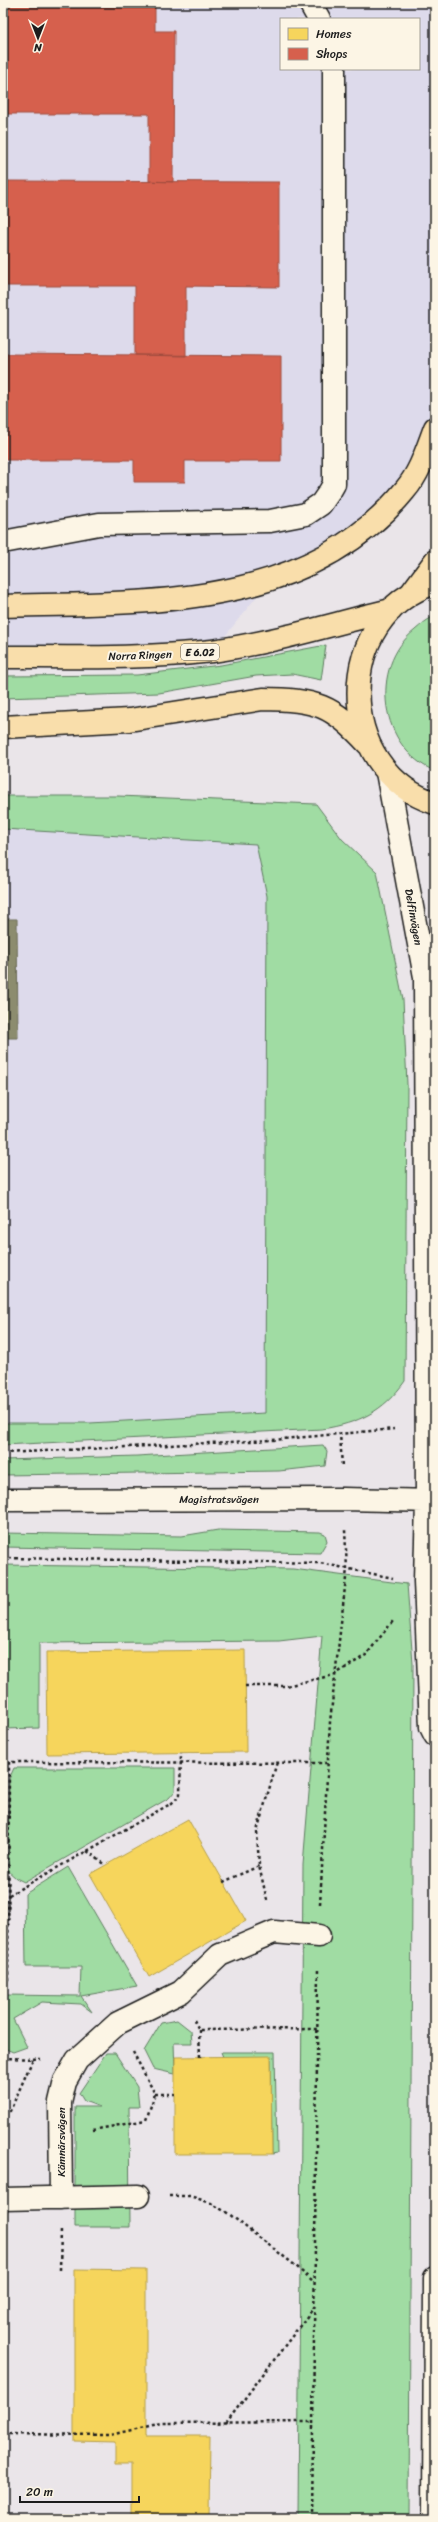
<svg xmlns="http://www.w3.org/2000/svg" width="438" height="2522" viewBox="0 0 438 2522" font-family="Sriracha,sans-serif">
	<rect width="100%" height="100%" fill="#eae5e9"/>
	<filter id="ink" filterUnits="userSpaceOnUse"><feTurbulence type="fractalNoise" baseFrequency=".025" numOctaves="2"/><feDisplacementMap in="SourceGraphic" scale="8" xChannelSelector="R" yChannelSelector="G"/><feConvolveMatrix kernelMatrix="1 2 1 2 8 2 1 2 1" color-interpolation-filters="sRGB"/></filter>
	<g filter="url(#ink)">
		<path fill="#dddaeb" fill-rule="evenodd" d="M3,3H435V428L406,489L270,580L213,651L3,657ZM281,19H419V69H281Z
			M239,809L340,915V1426L3,1431V814Z"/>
		<path fill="#a0dca3" stroke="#5e7c60" d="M435,616V771C380,749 368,667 415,630C421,625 427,619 435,616Z
			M326,645L321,680L292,674L256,676L159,693L3,698V676L137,675L221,665Z
			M3,796H118L316,804L342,839L377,872L403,999L407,1084L405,1381C383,1412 359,1423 322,1429L3,1445V1423H90L265,1413L267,896L256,844L3,829Z
			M323,1445L327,1451L325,1466L279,1471L3,1475V1460L137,1456Z
			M218,1530L320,1532L325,1534L327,1541L320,1553L3,1547V1533L182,1536Z
			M3,1565L293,1569L407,1584L413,1664L409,2519H298L303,1865L322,1636L279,1641L39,1643V1728L3,1729Z
			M14,1768H175V1791L169,1798L24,1882L16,1878L8,1871L9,1779Z
			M68,1867L137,1986L81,1996L92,2012L81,2004L42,2002L13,2019L27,2047L13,2052L6,2049L5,1995L80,1996L81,1967H26L25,1894Z
			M177,2020L191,2031L192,2043H174L175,2074L153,2069L144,2051L161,2023Z
			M221,2052H275L277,2153L272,2154L271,2057H223Z
			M106,2053H115L137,2087L139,2107H129L130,2227H75V2107H100L84,2101L79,2093Z"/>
		<path fill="#f6d55c" stroke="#b59e49" d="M245,1650L246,1752L47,1754L46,1652Z
			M188,1819L246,1921L149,1977L90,1874Z
			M271,2056L272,2154H175V2057Z
			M74,2269L146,2270V2436H210L209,2519H131V2465H115V2442L74,2441Z"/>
		<path fill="#d6604d" stroke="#9e4c3e" d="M3,3H155V31H174L173,182L149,181V114H3Z
			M3,181L279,182V287L186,286V356L135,355V286H3Z
			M3,354L281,356V461H185V482H134V460H3Z"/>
		<path fill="#8c8c6e" stroke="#6a6a55" d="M3,919H17L18,1038H3Z"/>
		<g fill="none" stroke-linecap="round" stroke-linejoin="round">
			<g stroke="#1c1c1c" stroke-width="25">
				<path id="minor" d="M310,3L319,19
					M3,542L99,524L270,521L306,514L321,504L330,491L334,484V69
					M387,772L425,977L427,1501L425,1581L431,1727L435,1735
					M3,1500L343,1499L435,1501
					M61,2198L60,2102L65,2081L77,2060L118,2023L181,1992L220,1955L274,1932L319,1936
					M3,2199L138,2196
					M434,2519L435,2278"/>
			</g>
			<g stroke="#1c1c1c" stroke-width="25">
				<path id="major" d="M435,583C333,615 333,770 435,803
					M412,592L435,561
					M3,606C145,602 306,611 405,490C420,473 427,449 435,428
					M3,657C72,657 143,659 212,651C272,643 332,624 391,610
					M3,727L129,720L263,699C315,699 333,705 368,744"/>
			</g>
			<path stroke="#1c1c1c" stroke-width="2.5" stroke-dasharray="3 3" stroke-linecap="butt" d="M340,1432L342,1468
				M3,1453L272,1440L394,1429
				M3,1558L320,1563L393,1578
				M245,1686H286L334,1675L366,1655L393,1621
				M3,1762H9
				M87,1851L106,1865
				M223,1882L259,1866
				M9,1895L172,1803L180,1794L181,1753
				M267,1900L259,1866L257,1831L277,1762
				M320,1904L330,1722L347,1569L345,1530
				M3,1919H8
				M3,1985L8,1979L9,1762L327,1763
				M194,2020L199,2030L318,2029
				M199,2030L200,2057
				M3,2058L41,2059
				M155,2094H175
				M3,2111H10L33,2059
				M93,2130L146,2120L155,2094L133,2052
				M169,2196H190L211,2203L229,2214L296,2266L315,2284
				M60,2270L61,2229
				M226,2423L315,2306
				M3,2434L110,2435L162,2423L314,2422
				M312,2519L318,1967"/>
			<use href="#minor" stroke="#fcf5e5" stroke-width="22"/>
			<use href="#major" stroke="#f9deab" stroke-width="22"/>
		</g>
	</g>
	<g text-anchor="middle" stroke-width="4" stroke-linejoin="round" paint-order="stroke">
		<rect fill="#fcf5e5" stroke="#5f5d58" stroke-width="1" x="181" y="644" width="38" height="16" rx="3"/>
		<g font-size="10" font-weight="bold" fill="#1c1c1c">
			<text x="200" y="656">E 6.02</text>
		</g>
		<g font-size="11" fill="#1c1c1c" stroke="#fcf5e5">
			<text transform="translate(140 655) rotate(-2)" y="4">Norra Ringen</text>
			<text transform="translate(414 917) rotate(80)" y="4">Delfinvägen</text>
			<text x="219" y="1503">Magistratsvägen</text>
			<text transform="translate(61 2142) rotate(-90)" y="4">Kämnärsvägen</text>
		</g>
	</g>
	<rect width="438" height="2522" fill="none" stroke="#fcf5e5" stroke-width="16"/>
	<rect x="8" y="8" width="422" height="2506" fill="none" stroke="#1c1c1c" stroke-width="1.5" filter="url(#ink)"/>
	<rect x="280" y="18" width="140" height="52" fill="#fcf5e5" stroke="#a29e95"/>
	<rect x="288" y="28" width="20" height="12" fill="#f6d55c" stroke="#a29e95"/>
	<text x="316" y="38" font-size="12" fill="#1c1c1c">Homes</text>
	<rect x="288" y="48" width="20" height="12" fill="#d6604d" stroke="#a29e95"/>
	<text x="316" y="58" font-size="12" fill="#1c1c1c">Shops</text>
	<g transform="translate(38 38) rotate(180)" stroke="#fcf5e5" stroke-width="3" paint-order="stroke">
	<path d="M0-3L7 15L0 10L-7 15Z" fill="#1c1c1c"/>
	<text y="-6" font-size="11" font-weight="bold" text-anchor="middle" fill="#1c1c1c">N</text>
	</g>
	<path d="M20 2496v6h119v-6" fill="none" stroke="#1c1c1c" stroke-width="2"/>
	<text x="26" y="2496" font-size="12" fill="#1c1c1c" stroke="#fcf5e5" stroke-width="3" paint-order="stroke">20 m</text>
</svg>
